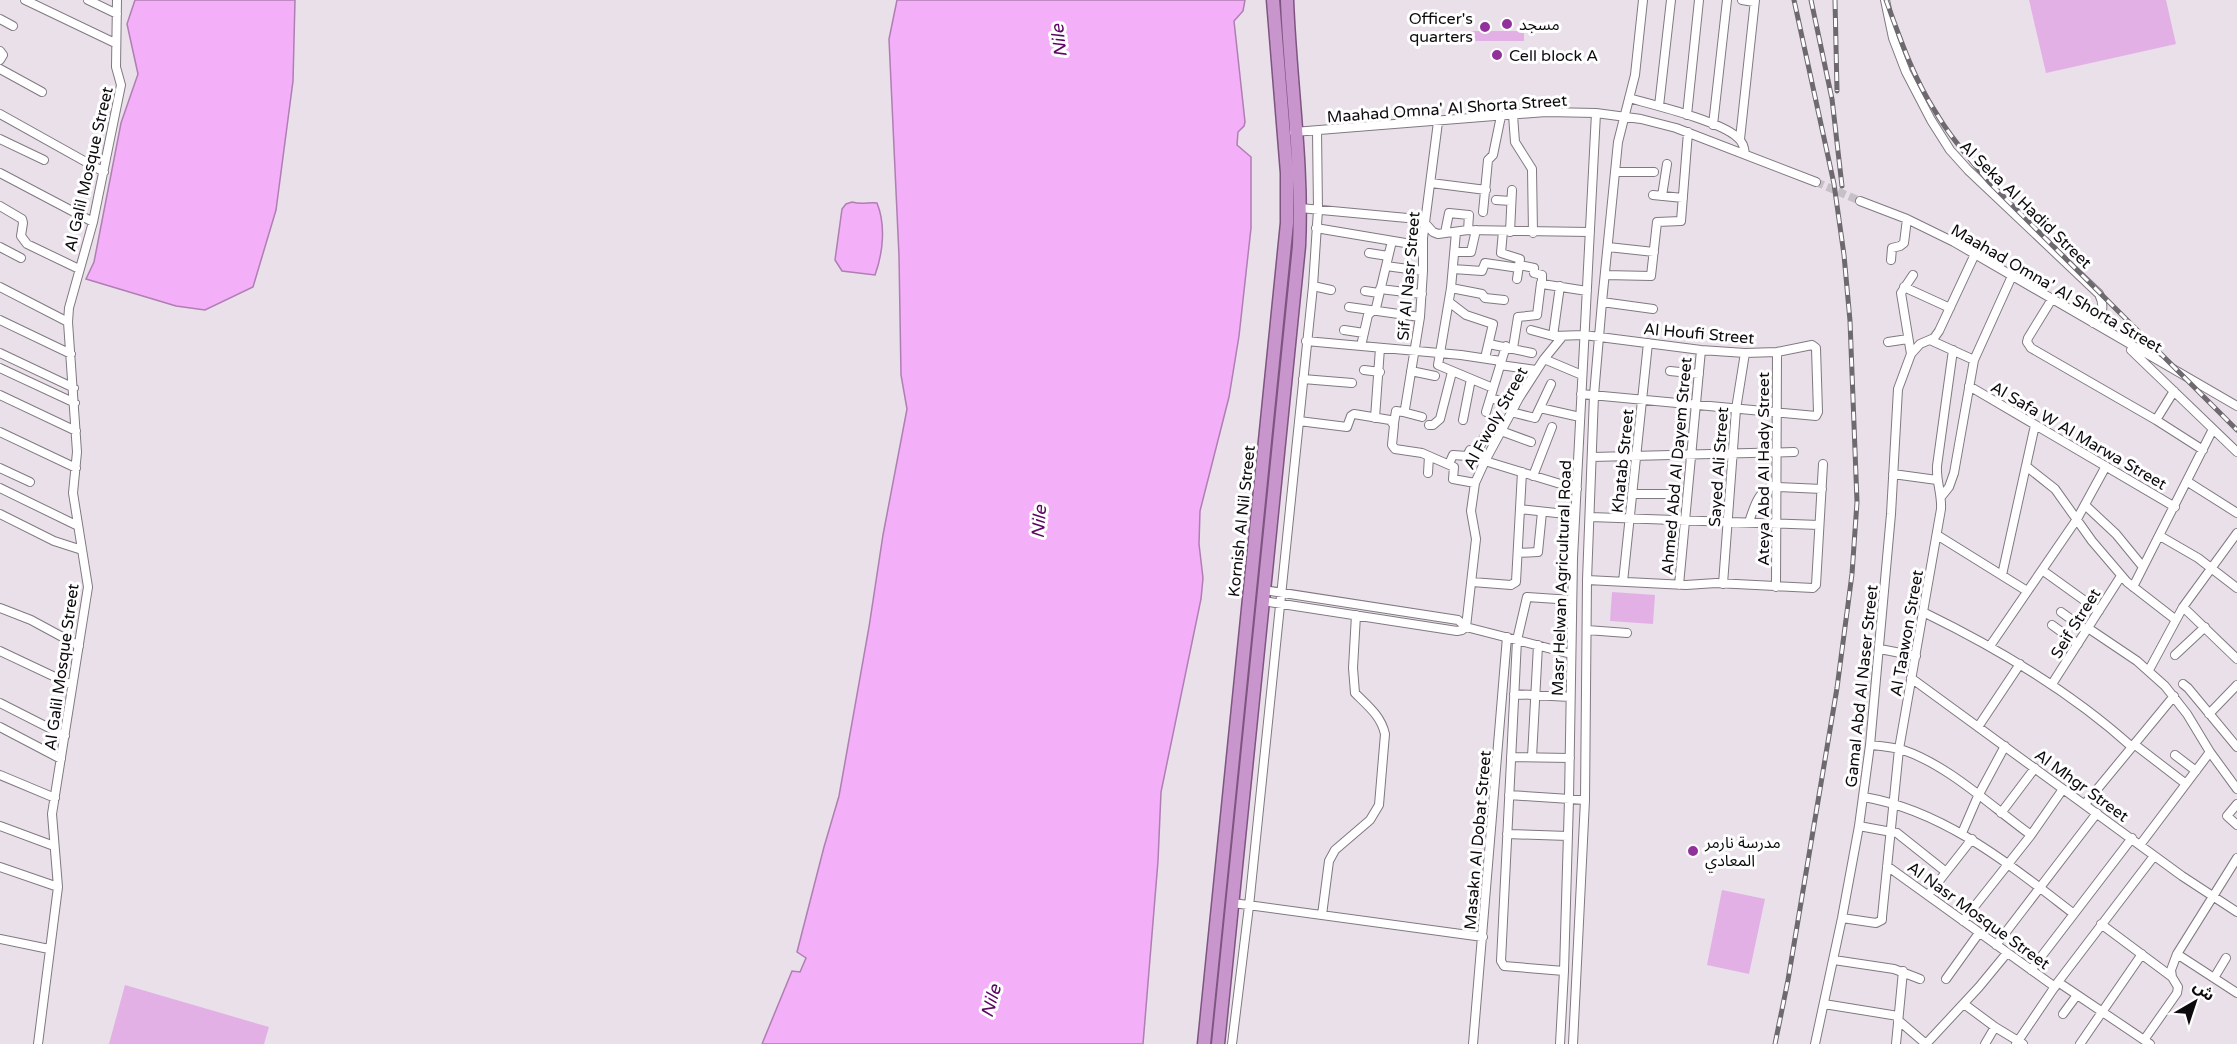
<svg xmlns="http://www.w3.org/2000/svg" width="2237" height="1044" viewBox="0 0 2237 1044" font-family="'Varela Round','Noto Sans Arabic',sans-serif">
	<rect width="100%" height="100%" fill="#e9e0ea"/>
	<path fill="#e2b0e5" d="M2029,0H2166L2176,44L2046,73Z
		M1459,31H1524V41H1460Z
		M1612,592L1655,595L1653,624L1610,621Z
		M1722,890L1765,899L1749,974L1707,965Z
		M125,985L269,1027L264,1044H109Z"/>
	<path fill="#f4aff9" stroke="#af7eb2" stroke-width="1.5" d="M135,0H295L293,81L276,210L253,287L205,310L176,306L86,279L94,262L121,123L138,74L127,24Z
		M897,0H1245L1243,11L1234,21L1245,122L1244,126L1238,132L1237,145L1251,157V228L1239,336L1229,397L1200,511L1199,544L1203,578L1201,599L1161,792L1158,861L1143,1044H762L792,971L800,972L806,958L797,952L824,847L839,796L869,627L883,535L907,409L901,375L899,256L889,39Z
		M852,202C862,205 868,202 877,203C886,225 883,253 875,275L842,271L835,260L842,209L846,204Z"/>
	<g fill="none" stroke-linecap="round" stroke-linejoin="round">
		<path stroke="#c8c0c9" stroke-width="8" stroke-dasharray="8 4" stroke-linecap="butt" d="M1816,182L1860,201"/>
		<g stroke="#817981" stroke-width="10">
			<path id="minor" d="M25,0L115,43
				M88,0L117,14
				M1742,0L1754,2
				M1885,0L1893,38L1906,72L1931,120L1950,150L1968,170L2099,294C2105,306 2103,316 2093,323
				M0,19L13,26
				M0,51L3,55L0,60
				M0,69L42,92
				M1629,98C1654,105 1720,121 1737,137C1743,142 1744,147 1745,154
				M1659,106L1671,0
				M0,114L104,172
				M1513,115L1515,142L1532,169L1533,233
				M1687,115L1699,0
				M1713,125L1727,0
				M1294,132L1546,112L1596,113L1641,119L1676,128L1816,182
				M0,139L44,160
				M1740,139L1755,0
				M1615,172H1654
				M0,173L93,222
				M1431,183L1486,190
				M1653,195L1683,198
				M1662,196L1667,164
				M1496,200L1511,201
				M1860,201L1907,219L1954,242L2237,406
				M0,206L22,219L23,223L21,236L27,244L79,269
				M1300,208L1418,219L1424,222L1433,232L1438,234L1468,230L1590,232
				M1483,212L1488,160L1493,155L1501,116
				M1316,228L1423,246
				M1503,231L1501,253L1520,259L1517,279
				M1456,232L1451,288L1438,365L1493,388
				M1510,232L1512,190
				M1445,233L1449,213L1469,215L1468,230
				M0,247L21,258
				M1608,247L1654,252
				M1455,252H1471L1476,230
				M1369,253L1388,256
				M1891,260L1892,248L1900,246L1904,243L1907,219
				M1520,265L1534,268V273L1542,275V284L1587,291
				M1386,266L1423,271
				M1453,269L1482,271L1485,263L1519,268
				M1605,275L1651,276L1657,222L1681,221L1688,132
				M1313,286L1331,290
				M0,287L68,322
				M1904,287L1950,308
				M1451,288L1482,294L1485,298L1504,300
				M1380,289L1422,294
				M1365,291L1379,293
				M2052,299L2028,338L2027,342L2031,348L2156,420L2203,450
				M1449,302L1466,315L1493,324L1485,358
				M1602,302L1653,309
				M1349,307L1420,317
				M0,320L71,354
				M1344,330L1364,333
				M1531,330L1553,336L1584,335L1701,350L1745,353L1777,352L1812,345L1816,348L1818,412L1816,416L1581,394
				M1553,336L1560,286
				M1930,340L1974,360
				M1306,341L1461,355L1501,361
				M1888,342L1908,339
				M1489,344L1532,353
				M1361,346L1368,315L1376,308L1392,241
				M1513,348L1518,317L1537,315L1541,283
				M2131,350L2237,452
				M0,353L74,388
				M1911,354L1901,293L1913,275
				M1544,359L1582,375
				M1500,365L1536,370
				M0,368L75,403
				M1364,370L1380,372
				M1411,371L1435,376
				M1670,371L1699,374
				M1303,379L1352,383
				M1969,386L2175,507
				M0,395L76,431
				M1491,398L1515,406
				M1540,408L1580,417
				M1403,412L1422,417
				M1486,412L1506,346
				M1511,412L1535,418L1551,384
				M1375,418L1380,348
				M1463,420L1471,379
				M2156,420L2174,391
				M1299,421L1347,427L1351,416L1354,414L1390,420L1394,425L1392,445L1395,449L1422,453L1454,467L1453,479L1475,483
				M1394,423L1396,411L1403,412L1405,409L1420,317L1423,271V238L1438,122
				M1429,425H1433L1440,419L1452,372
				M1501,431L1531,442
				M0,432L76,468
				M1478,452L1484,437L1496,440
				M1592,457L1794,452
				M1485,461L1577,489
				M1449,464L1453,455L1467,456L1470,450L1488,455
				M2026,466L2055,489L2092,541L2127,582L2176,620
				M0,468L30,482
				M1428,473L1429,456
				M1893,474L1937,480
				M1533,476L1552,427
				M2188,482L2237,513
				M1777,487L1822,489
				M0,488L78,526
				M1632,494H1673
				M1941,497L1949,487L1954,473L1974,360L2012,276
				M2085,505L2116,534L2143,567
				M1520,509L1575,515
				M0,514L54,541L82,550
				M1590,517L1819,525
				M1749,522C1755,505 1758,490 1777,484
				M1937,535L2027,591
				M2160,536L2198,558L2237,588
				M1518,553L1538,552L1542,512
				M2042,570L2099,611
				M2002,575L2035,425
				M1587,580L1686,585L1716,583L1813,588L1816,585L1823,464
				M1472,582L1511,585L1516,582L1522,472
				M1623,582L1648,343
				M1723,584L1736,409L1745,353
				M1679,585L1701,350
				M1776,587L1777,352
				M2133,587L2213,429
				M1264,590L1458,620L1466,627L1571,654
				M1263,601L1457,631L1462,630L1466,627
				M2183,607L2237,659
				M0,608L31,620L79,646
				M2061,612L2086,630
				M1925,613C1999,649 2070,691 2132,747
				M2052,625L2078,644
				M1466,627L1476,539L1471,511L1475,483L1485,461L1519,398L1544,359L1562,337
				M2088,628L2137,661L2165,686L2187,714L2210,752L2237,789
				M1587,630L1627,633
				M1990,646L2077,519L2106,466
				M1880,649L1916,656
				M0,651L72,685
				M2175,655L2205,627
				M2149,670L2183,607L2237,533
				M1911,678L2182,876L2237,912
				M2052,684L2121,576
				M2183,684L2188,688L2237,747
				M1514,694L1570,697
				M0,703L65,736
				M2209,714L2237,685
				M0,727L61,759
				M1978,727L2020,664
				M2134,744L2186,784
				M1870,745C1881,746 1893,747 1903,750C1948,765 1992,807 2031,835
				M2175,755L2196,771
				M1511,757L1570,758
				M1532,757L1538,645
				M0,775L55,798
				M1509,795L1585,800
				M1864,797C1945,811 2010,865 2074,914
				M2085,804L2174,696
				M2237,804L2227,816L2237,825
				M2001,813L2035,768
				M0,826L54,846
				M1859,826L1897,833L1946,872
				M1962,833L1978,796L2005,746
				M1507,834L1568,836
				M2140,845L2210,752
				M1887,866L2055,987
				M0,867L58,887
				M1928,895L1972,839
				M1233,903L1483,937
				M1322,915L1329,861L1335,850L1370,820L1379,805L1385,734C1381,716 1368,706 1355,693L1353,668L1356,615
				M1842,918L1876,923L1882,920V917L1899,749L1941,509C1942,494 1936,481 1937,466L1953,350
				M1963,921L2031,835L2063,789
				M2101,924L2172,977L2178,987L2177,993L2144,1040
				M0,939L49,949
				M1996,945L2097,813
				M2177,954L2237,993
				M1834,960L1894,969L1920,979
				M2031,970L2132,838
				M1564,971L1504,966L1501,961L1517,640L1527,597L1572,600
				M2172,977L2171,970L2177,954L2237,858
				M2214,978L2226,958
				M1946,979L1979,933
				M2058,982L2150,1044
				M1824,1004L1898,1016
				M1964,1004L1995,1027L2023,1044
				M2063,1014L2077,995
				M1898,1020L1926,1044
				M38,1044L58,887L52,814L88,587L73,493L77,452L68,322L69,308L93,222L121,85L116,67L117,0
				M1232,1044L1249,906L1313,286L1318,210L1317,131
				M1473,1044L1507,637
				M1560,1044L1564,971L1569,799L1573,558L1596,113
				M1573,1044L1585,800L1587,580L1594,395L1602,302L1618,142L1635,75L1643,0
				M1815,1044L1842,918L1859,826L1870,745L1891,514L1898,389L1911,354L1920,344L1934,338L1939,331L1975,254
				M1896,1044L1903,971
				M1926,1044L1979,987L2007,953
				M1985,1044L1995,1027
				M2016,1044L2058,982L2154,856
				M2080,1044L2142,954"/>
		</g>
		<g stroke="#7e5481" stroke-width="15">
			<path id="trunk" d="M1204,1044L1287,223V173L1273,0
				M1218,1044L1299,246C1303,164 1290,82 1287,0"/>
		</g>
		<use href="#minor" stroke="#fff" stroke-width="8"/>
		<use href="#trunk" stroke="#c896cc" stroke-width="12"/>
		<g stroke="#6e696f" stroke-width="5">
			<path id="rail" d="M1811,0L1832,99L1842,186
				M1835,0L1837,91
				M1886,0C1900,38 1913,77 1935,111C1950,137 1970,159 1989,182L2237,430
				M1775,1044L1788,980L1837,688L1852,574L1857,502L1850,321L1844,255L1834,184L1794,0"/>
		</g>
		<use href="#rail" stroke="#fff" stroke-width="3" stroke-dasharray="9" stroke-linecap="butt"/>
	</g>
	<g fill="#91329a" stroke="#fff" stroke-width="2">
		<circle cx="1507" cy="24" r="6"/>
		<circle cx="1485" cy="27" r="6"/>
		<circle cx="1497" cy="55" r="6"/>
		<circle cx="1693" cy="851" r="6"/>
	</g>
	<g text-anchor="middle" stroke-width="6" stroke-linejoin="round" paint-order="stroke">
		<g font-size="16" fill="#0d0a0d" stroke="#fff" text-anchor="start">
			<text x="1473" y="24" text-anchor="end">Officer's<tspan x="1473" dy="18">quarters</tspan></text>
			<text x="1519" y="30">مسجد</text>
			<text x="1509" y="61">Cell block A</text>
			<text x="1705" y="848">مدرسة نارمر<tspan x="1705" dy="18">المعادي</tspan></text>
		</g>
		<g font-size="16" fill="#0d0a0d" stroke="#fff">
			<text transform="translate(1447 108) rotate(-4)" y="6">Maahad Omna' Al Shorta Street</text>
			<text transform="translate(88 169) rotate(-77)" y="6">Al Galil Mosque Street</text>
			<text transform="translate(2026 204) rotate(44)" y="6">Al Seka Al Hadid Street</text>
			<text transform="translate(1408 276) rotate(-85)" y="6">Sif Al Nasr Street</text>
			<text transform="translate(2057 288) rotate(30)" y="6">Maahad Omna' Al Shorta Street</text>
			<text transform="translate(1699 333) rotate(5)" y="6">Al Houfi Street</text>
			<text transform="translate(1495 418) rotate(-61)" y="6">Al Fwoly Street</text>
			<text transform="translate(2079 435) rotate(30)" y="6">Al Safa W Al Marwa Street</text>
			<text transform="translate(1622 461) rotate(-84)" y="6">Khatab Street</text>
			<text transform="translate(1676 466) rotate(-85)" y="6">Ahmed Abd Al Dayem Street</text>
			<text transform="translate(1718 467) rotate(-86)" y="6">Sayed Ali Street</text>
			<text transform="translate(1763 469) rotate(-90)" y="6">Ateya Abd Al Hady Street</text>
			<text transform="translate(1241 521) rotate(-84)" y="6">Kornish Al Nil Street</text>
			<text transform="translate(1561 578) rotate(-88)" y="6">Masr Helwan Agricultural Road</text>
			<text transform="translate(2075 623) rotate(-58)" y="6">Seif Street</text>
			<text transform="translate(1906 633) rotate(-80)" y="6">Al Taawon Street</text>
			<text transform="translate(61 667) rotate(-82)" y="6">Al Galil Mosque Street</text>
			<text transform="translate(1861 686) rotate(-84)" y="6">Gamal Abd Al Naser Street</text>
			<text transform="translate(2082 785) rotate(36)" y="6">Al Mhgr Street</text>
			<text transform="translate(1477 840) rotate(-85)" y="6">Masakn Al Dobat Street</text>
			<text transform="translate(1979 915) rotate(36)" y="6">Al Nasr Mosque Street</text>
		</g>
		<g font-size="18" font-style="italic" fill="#5c0563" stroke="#fff">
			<text transform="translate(1059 41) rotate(-97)" y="6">Nile</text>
			<text transform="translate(1039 522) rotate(-86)" y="6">Nile</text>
			<text transform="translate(991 1001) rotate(-74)" y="6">Nile</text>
		</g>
	</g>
	<g transform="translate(2195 1002) rotate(39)" stroke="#ffffff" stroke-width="4.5" paint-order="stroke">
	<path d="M0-4.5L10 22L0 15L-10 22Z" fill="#0d0a0d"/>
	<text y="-9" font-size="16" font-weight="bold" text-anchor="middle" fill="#0d0a0d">ش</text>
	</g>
</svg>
